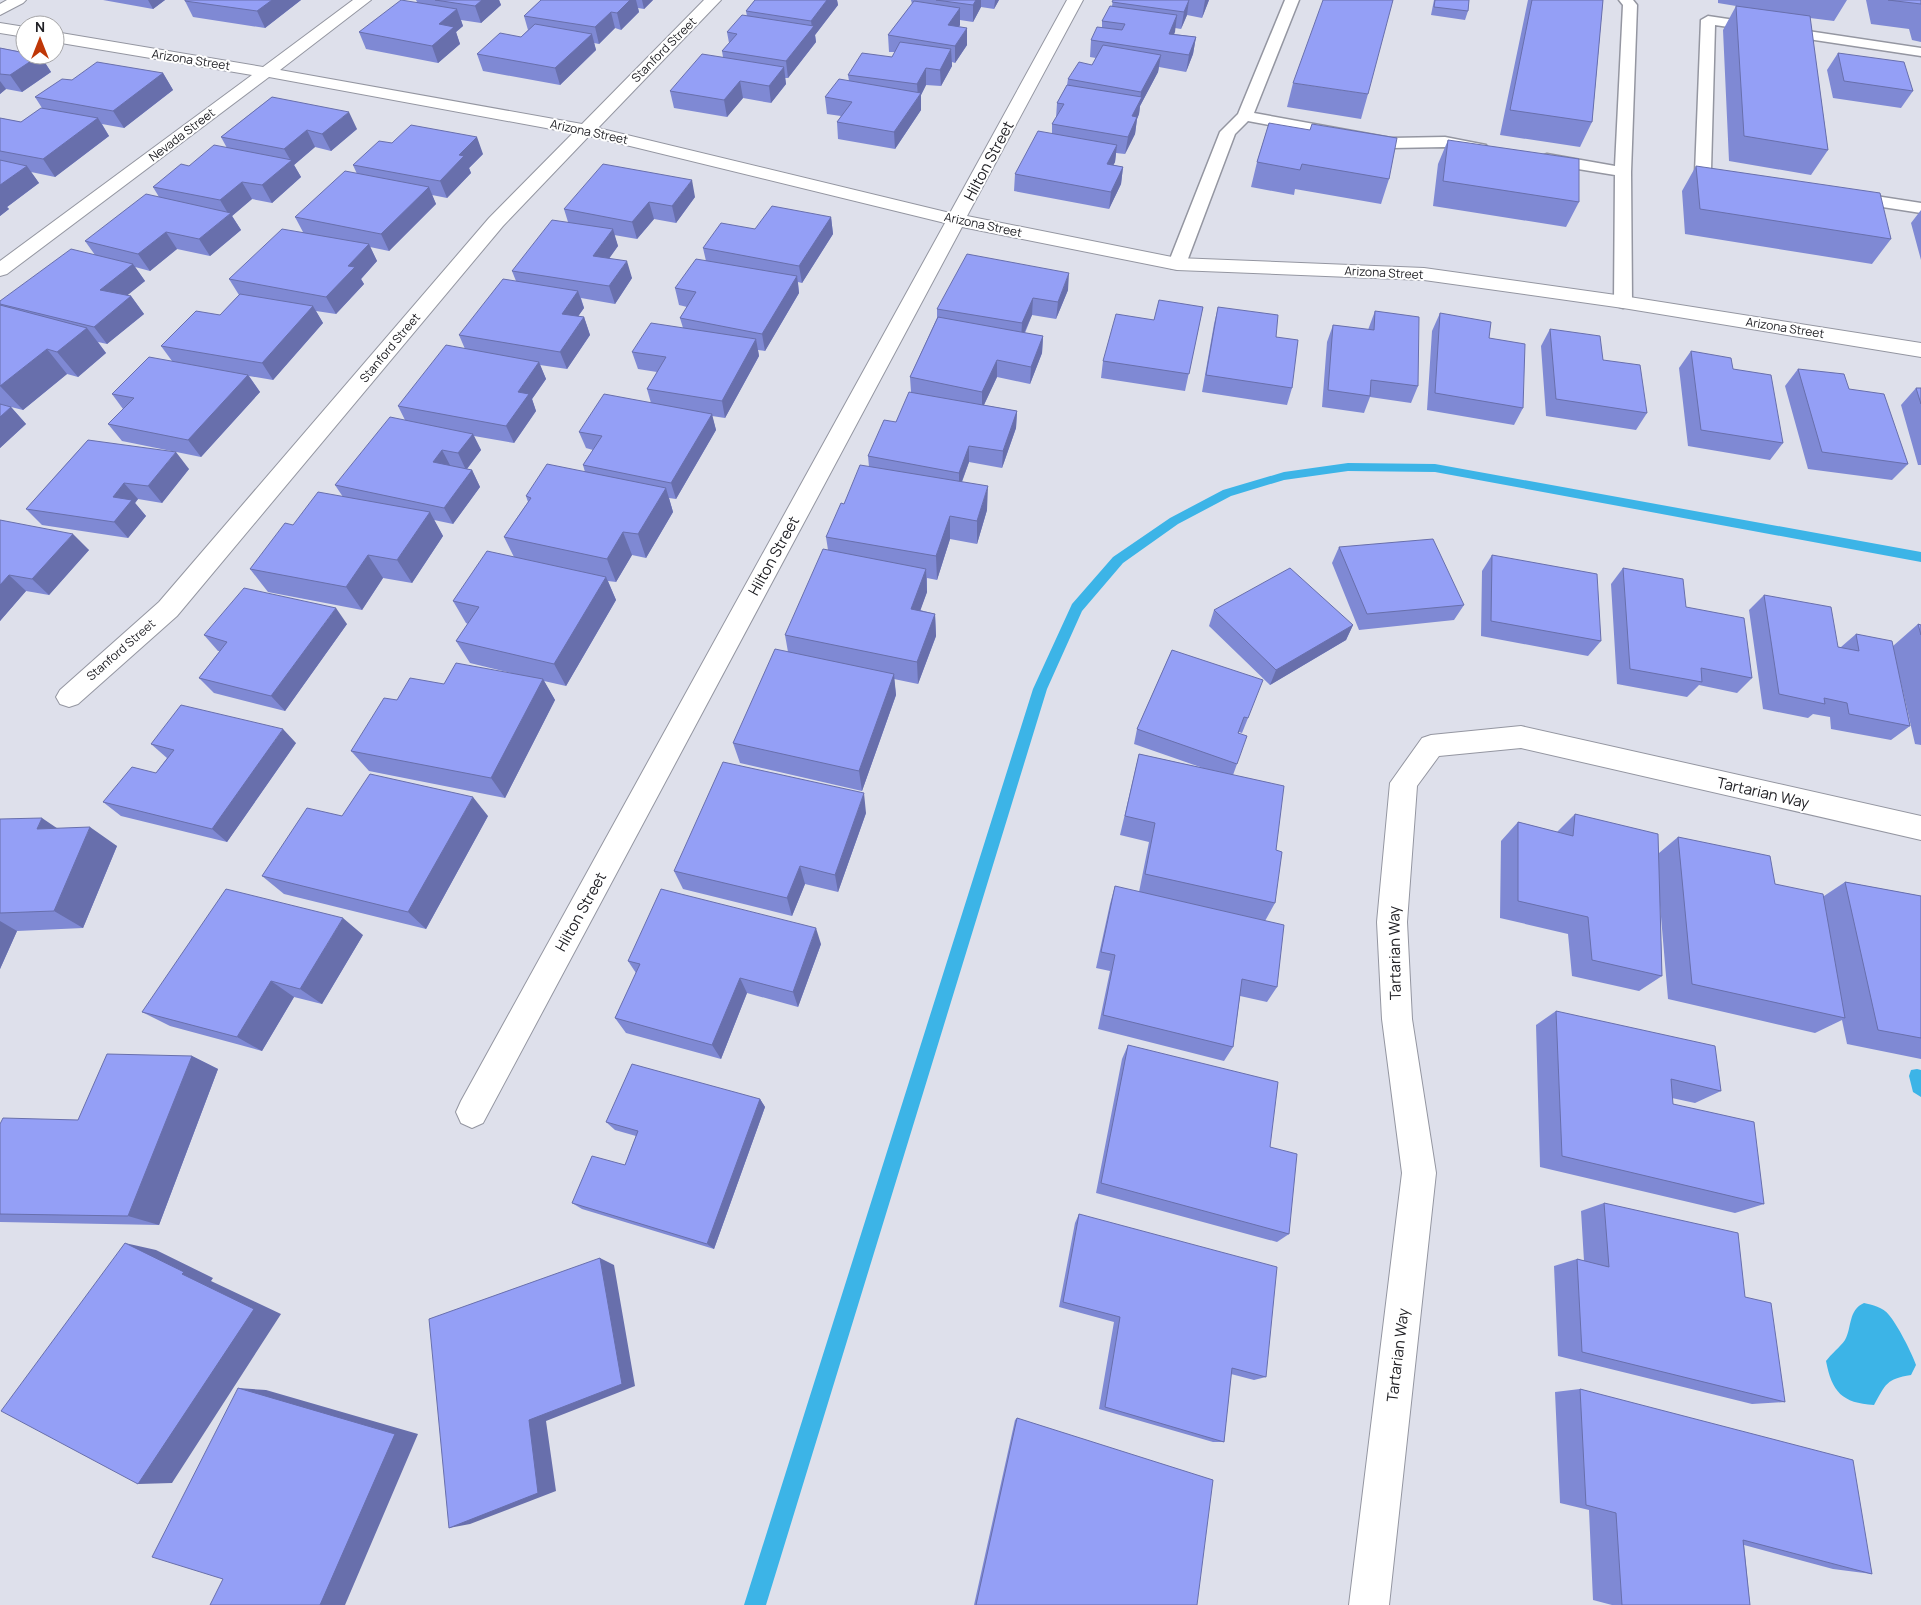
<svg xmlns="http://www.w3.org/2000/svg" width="1921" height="1605" viewBox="0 0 1921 1605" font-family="Manrope,sans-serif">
	<rect width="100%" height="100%" fill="#dee0eb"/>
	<path fill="#3cb4e7" d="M1917,1069L1921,1070V1097L1913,1092L1909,1076L1911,1070Z
		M1864,1303C1872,1305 1883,1307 1889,1315C1897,1324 1912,1353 1916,1365L1911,1375C1886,1379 1886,1384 1874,1405C1842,1403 1832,1392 1826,1361C1831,1354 1840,1347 1845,1340C1852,1328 1848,1310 1864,1303Z"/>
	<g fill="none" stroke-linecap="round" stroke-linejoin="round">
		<path fill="#3cb4e7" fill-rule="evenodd" d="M1348,463L1435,464L1921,552V562L1435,472L1348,471L1284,480L1231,496L1178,524L1123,563L1082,611L1047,689L766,1605H744L1033,689L1072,604L1113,557L1170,518L1223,490L1284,472Z"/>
		<g stroke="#9496a1" stroke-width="3">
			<path id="service" d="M1285,0H1299L1254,113L1391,138L1445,137L1486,145L1488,148L1486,151L1480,153L1445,147L1391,148L1248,121L1235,134L1186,264L1183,268L1177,269L1171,268L1168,264L1220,132L1238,114Z
				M1619,0H1633L1637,5L1631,172L1632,302L1629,306L1623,308L1617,306L1614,302L1615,175L1547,164L1541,162L1539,159L1541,156L1547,154L1615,166L1623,5Z
				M1708,16L1921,48V56L1715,25L1711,170L1735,175L1737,178L1735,181L1729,183L1697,176L1695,173L1701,20Z
				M1850,192L1921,203V213L1844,201L1842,197L1844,193Z"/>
		</g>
		<g stroke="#9496a1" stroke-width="2">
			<path id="minor" d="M7,0H26L23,3L0,15V4Z
				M353,0H371L280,70L582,124L704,0H721L598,128L950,213L1067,0H1083L967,216L1177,258L1424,268L1623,296L1921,343V357L1623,308L1424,280L1177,270L962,227L483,1123L472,1128L461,1123L456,1112L461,1101L945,223L589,136L503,226L177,616L78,704L69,707L60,704L56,697L60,690L159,602L489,218L573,133L269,77L7,274L0,276V261L252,75L55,42V32L263,67Z
				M0,23L25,27V37L0,33Z
				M1521,726L1921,816V840L1521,748L1439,756L1417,786L1407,922L1412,1019L1436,1173L1389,1605H1349L1402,1173L1382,1019L1377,922L1390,783L1422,738L1431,735Z"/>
		</g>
		<use href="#service" fill="#fff" fill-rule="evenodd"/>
		<use href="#minor" fill="#fff" fill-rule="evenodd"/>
	</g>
	<path fill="#7f89d4" d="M103,0H165L153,9Z
		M301,0L265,28L193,17L185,1Z
		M416,0H499L501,5L481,23L461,20L463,26L456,32L460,44L438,63L366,49L359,32L417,2Z
		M541,0H653L644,9L638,8L639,12L621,30L615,28L599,44L594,43L596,50L560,85L483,71L477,54L521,37L528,30L524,16Z
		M755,0H837L838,5L815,35L816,42L788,78H785L786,84L771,103L743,98L727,117L674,108L670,91L723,57L722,51L729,43L727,32L747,16L746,11Z
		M911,0H999L994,9L981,7L973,22L960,20V25L959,27L967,45L955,63L952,62V66L941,86L926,85L921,95V110L895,149L838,139L837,122L841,116L827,114L825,97L849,81L848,75L892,57L895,52H889L888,35L912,4Z
		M1113,0H1209L1202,18L1187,15L1181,29L1175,28L1174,34L1196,37L1193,54L1186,72L1159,67L1158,72L1140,106L1139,114L1137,119L1135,134L1125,154L1116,153L1115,162L1113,165L1123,167L1121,184L1109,209L1014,191L1015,174L1052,133V124L1056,118L1057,103L1067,85L1068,79L1092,65L1096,58L1090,57L1091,40L1102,28V21L1112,6Z
		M1434,0H1469L1468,11L1465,20L1431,15Z
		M1528,0H1603L1592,122L1580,147L1500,135Z
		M1718,0H1847L1834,21L1810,18L1828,150L1811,175L1729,161L1723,30L1736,6L1718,3Z
		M1866,0H1921V42L1912,40L1909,29L1871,24Z
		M0,48L40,55L51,72L22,92L6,89L0,94Z
		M1838,53L1913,91L1901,108L1833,98L1827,70Z
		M163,73L173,90L124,128L102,124L109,136L55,177L31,172L39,183L7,207L9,209L0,216V118L21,122L42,108L35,97L72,80Z
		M1293,83L1368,94L1361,119L1287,107Z
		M272,97L357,129L331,151L315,147L294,165L301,177L272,203L252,199L232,216L241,230L210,256L177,249L150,271L135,267L145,281L127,295L131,296L144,314L107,344L98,342L106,353L78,377L67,374L23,410L11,407L26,424L0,448V404L7,406L0,404V301L95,255L85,241L159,197L153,187L189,166L227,148L221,137Z
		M1269,123L1389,179L1381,204L1295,189L1294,195L1251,187L1257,162Z
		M1448,140L1579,202L1566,227L1433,206L1438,164Z
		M392,143L483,154L469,168L471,173L447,198L432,195L436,204L389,251L370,247L377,261L361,279L364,284L336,314L316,311L323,323L273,380L249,376L260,392L201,457L122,441L108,424L123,409L112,394L172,361L161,346L220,315L239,295L229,279L303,232L295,217L357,174L353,165Z
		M1696,166L1891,239L1872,264L1685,234L1682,191Z
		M695,197L676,223L654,219L637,239L614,235L618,246L609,258L632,278L615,304L581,298L584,308L578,316L584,317L590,335L567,369L540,365L546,379L532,399L536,411L514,443L474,436L481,450L467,469L472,470L480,487L453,524L434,520L443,536L412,583L383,578L362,610L268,592L250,569L293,525L343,497L335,485L405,420L398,406L465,349L459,335L516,281L512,271L568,222L564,209Z
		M1921,210V260L1911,223Z
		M831,217L833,234L802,283L798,282L799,293L765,351L758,350L759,356L725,418L712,416L716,430L676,499L669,498L673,512L646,558L632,555L616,582L608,581L616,600L566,686L544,681L555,700L505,798L369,771L351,751L397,700L444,684L511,673L470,663L456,641L468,624L466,623L453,601L514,557L504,537L528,502L526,496L585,472L583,465L593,450L586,448L579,432L651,403L647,389L657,372L638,369L632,352L683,328L680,318L687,307L679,305L675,288L706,261L703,248L755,229Z
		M1068,290L1056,319L1032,315L1025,333L1043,336L1042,353L1030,384L997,377L984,405L1017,411L1016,428L1002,468L969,462L962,482L987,510L977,544L950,539L937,580L927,578V592L920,610L935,614L936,636L918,684L894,679L896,695L862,791L740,763L733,743L788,652L785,635L828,550L826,537L844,504L869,467L868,456L896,422L911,392L910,377L937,318V309Z
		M1203,307L1185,391L1101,378L1103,361L1154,320Z
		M1218,307L1276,337L1292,388L1287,405L1202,392L1214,324Z
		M1375,311L1418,386L1411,403L1370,397L1364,413L1322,407L1327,342L1333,325L1368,330Z
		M1440,313L1489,338L1523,408L1514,425L1427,410L1432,331Z
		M1550,329L1603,360L1647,413L1636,430L1546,416L1541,346Z
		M1691,351L1733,369L1783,443L1770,460L1688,446L1679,368Z
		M1798,369L1849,389L1908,464L1892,480L1808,469L1785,386Z
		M1916,388H1921V465H1918L1901,405Z
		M88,440L189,469L162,503L138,499L135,503L146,516L128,538L42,525L26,509Z
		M0,520L89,550L49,595L26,591L0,621Z
		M1339,547L1464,605L1454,620L1359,630L1332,563Z
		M1492,555L1601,641L1588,656L1481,636L1482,571Z
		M1623,568L1686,607L1752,678L1737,693L1699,685L1687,697L1617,684L1611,584Z
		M1764,595L1838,647H1841L1856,634L1893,646L1918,624L1921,625V745L1915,744L1899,674L1910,726L1891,740L1831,729L1830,717L1813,714L1808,718L1763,709L1749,610Z
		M1214,610L1353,625L1346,640L1270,685L1209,626Z
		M347,624L285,711L214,693L199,678L220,651H218L204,635Z
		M1172,650L1248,718L1242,733L1239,732L1237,764L1233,775L1276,850L1275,903L1265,921L1139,892L1149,842L1120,835L1139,754L1203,768L1134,744L1137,729Z
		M296,743L227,842L121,816L103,802L156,773L167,758L151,744Z
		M866,813L838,892L805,884L792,916L683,889L674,871Z
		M1575,814L1659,853L1678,837L1775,884L1824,896L1845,882L1921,896V1059L1847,1044L1842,1020L1815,1033L1668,999L1660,905L1662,976L1639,991L1572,976L1568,934L1500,918L1501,841L1518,822L1557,832Z
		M342,816H488L426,929L284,894L262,876Z
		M0,819L57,828L117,846L83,928L17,931L0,969Z
		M1115,886L1277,987L1267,1002L1240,996L1233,1047L1224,1061L1098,1029L1110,971L1096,968L1110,904Z
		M363,935L322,1004L294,997L262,1051L170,1026L142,1012Z
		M821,944L798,1007L747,993L721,1059L626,1033L615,1018L636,973L628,961Z
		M1556,1011L1721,1091L1695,1103L1672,1098L1673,1104L1764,1204L1735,1213L1540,1167L1536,1025Z
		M1128,1045L1270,1147L1289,1234L1277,1242L1096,1193L1122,1059Z
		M192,1056L218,1069L159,1225L0,1222V1124L78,1120Z
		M760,1099L765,1107L714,1249L582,1209L572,1203L625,1165L636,1136L615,1130L606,1122Z
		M1604,1203L1745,1297L1785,1402L1752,1404L1558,1356L1554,1266L1577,1259L1584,1261L1581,1211Z
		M1079,1214L1266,1377L1254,1380L1231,1374L1224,1442H1213L1099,1409L1114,1322L1059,1307L1075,1223Z
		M1580,1389L1872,1574L1833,1569L1744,1545L1750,1605H1612L1593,1600L1589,1510L1560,1503L1555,1392Z
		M1017,1418L1197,1605H974L1015,1420Z"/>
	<path fill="#686fac" d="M148,0H165L153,9Z
		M272,0H301L265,28L257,11Z
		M482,0H499L501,5L481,23L475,6Z
		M630,0H636L639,12L621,30L617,13Z
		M642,0H653L644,9Z
		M827,0H837L838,5L815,35L816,42L788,78L786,61L812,28L811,21Z
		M976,0H981V7L973,22V5Z
		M995,0H999L994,9Z
		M1189,0L1187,15L1181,29L1184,12Z
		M1205,0H1209L1202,18Z
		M960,8V25L948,42V25Z
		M457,9L463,26L456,32L460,44L438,63L432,46L439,24Z
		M611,12L615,28L599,44L595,27Z
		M1177,15L1175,32L1167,51L1169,34Z
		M967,28V45L955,63V46Z
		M592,34L596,50L560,85L555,68Z
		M1196,37L1193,54L1186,72L1189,55Z
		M951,49L952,66L941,86L940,70Z
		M40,55L51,72L22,92L10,75Z
		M1161,55L1158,72L1140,106L1139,114L1137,119L1135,134L1125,154L1128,137L1132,116L1140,101L1141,92Z
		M784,67L786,84L771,103L769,86Z
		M926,68V85L921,95V110L895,149L894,132L918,98L917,84Z
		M163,73L173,90L124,128L113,111Z
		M0,81L6,89L0,94Z
		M740,81L743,98L727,117L724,100Z
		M349,112L357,129L331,151L322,134Z
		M98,118L109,136L55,177L43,159Z
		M307,130L315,147L294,165L301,177L272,203L262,185L291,161L284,149Z
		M477,137L483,154L469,168L471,173L447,198L440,181L459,155Z
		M1117,145L1115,162L1105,182L1107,164Z
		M27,166L39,183L7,207L9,209L0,216V185Z
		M1123,167L1121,184L1109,209L1111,192Z
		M692,180L695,197L676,223L672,206Z
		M242,182L252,199L232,216L241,230L210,256L199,239L229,215L220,200Z
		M429,187L436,204L389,251L381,234Z
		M649,202L654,219L637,239L632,222Z
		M831,217L833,234L802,283L799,266Z
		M613,229L618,246L599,273L593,256Z
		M166,232L177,249L150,271L138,254Z
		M369,244L377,261L361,279L364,284L336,314L326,297L348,266Z
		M627,261L632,278L615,304L609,286Z
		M133,264L145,281L113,307L100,290Z
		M1069,273L1068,290L1056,319L1058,302Z
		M797,276L799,293L765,351L762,334Z
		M578,291L584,308L568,331L562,314Z
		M131,296L144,314L107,344L94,327Z
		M1033,298L1032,315L1021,340L1022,323Z
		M313,306L323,323L273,380L262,363Z
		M584,317L590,335L567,369L560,352Z
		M87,328L106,353L78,377L57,352Z
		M1043,336L1042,353L1030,384L1031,367Z
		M756,339L759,356L725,418L722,401Z
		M47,349L67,374L23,410L0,386Z
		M997,360V377L982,409V392Z
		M539,362L546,379L532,399L536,411L514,443L506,426L518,392Z
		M248,375L260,392L201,457L188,440Z
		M11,407L26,424L0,448V417Z
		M1017,411L1016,428L1002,468L1003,451Z
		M712,414L716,430L676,499L671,483Z
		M473,434L481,450L466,470L458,453Z
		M969,446V462L959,489V473Z
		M442,450L451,467L433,462Z
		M176,452L189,469L162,503L148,486Z
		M472,470L480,487L453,524L444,508Z
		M124,483L138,499L135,503L146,516L128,538L114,522L113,497Z
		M988,486L987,510L977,544V521Z
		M666,488L673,512L646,558L638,534Z
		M430,512L443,536L412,583L397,560Z
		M950,516V539L937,580L936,556Z
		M623,532L632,555L616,582L607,559Z
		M73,534L89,550L49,595L32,579Z
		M368,555L383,578L362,610L346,587Z
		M926,569L927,592L913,631L911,609Z
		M9,575L26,591L0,621V585Z
		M606,577L616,600L566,686L554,664Z
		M336,608L347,624L285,711L271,696Z
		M935,614L936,636L918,684L917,662Z
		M1353,625L1346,640L1270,685L1276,670Z
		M894,674L896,695L862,791L859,771Z
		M543,679L555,700L505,798L491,778Z
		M283,729L296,743L227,842L212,829Z
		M864,793L866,813L838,892L835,875Z
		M473,797L488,816L426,929L408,912Z
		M42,818L70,837L37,829Z
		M90,827L117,846L83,928L54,911Z
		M800,866L805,884L792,916L787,898Z
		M343,918L363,935L322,1004L300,989Z
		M0,921L17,931L0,969Z
		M816,928L821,944L798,1007L793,992Z
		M740,978L747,993L721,1059L712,1045Z
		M271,981L294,997L262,1051L237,1037Z
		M192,1056L218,1069L159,1225L128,1216Z
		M760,1099L765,1107L714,1249L707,1244Z
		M125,1243L156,1250L213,1278L211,1281L281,1314L172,1483L138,1484L182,1274Z
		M600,1258L614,1265L635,1386L546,1421L556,1491L470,1524L449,1528L529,1420Z
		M238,1388L266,1390L418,1434L345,1605H320Z"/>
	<path fill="#949ff6" stroke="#686fac" d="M185,0H272L257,11L185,1Z
		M401,0L457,9L439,24L454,27L432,46L359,32Z
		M435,0H482L475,6Z
		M541,0H630L617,13L611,12L595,27L524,16Z
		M755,0H827L811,21L746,11Z
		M936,0H976L973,5Z
		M1113,0H1189L1184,12L1112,2Z
		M1323,0H1393L1368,94L1293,83Z
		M1435,0H1469L1468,11L1434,7Z
		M1532,0H1603L1592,122L1510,110Z
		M1888,0H1921V4Z
		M914,1L960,8L948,25L967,28L955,46L888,35Z
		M1110,6L1177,15L1169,34L1196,37L1189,55L1091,40L1097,27L1122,30L1125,24L1102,21Z
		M1736,6L1810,16L1828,150L1744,136Z
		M742,15L814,26L786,61L722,51L737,34L727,32Z
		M535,24L592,34L555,68L477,54L500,33L521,37Z
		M900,42L951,49L940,70L926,68L917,84L848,75L862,53L892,57Z
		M1103,45L1161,55L1141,92L1068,79L1079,62L1092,65Z
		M0,48L25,53V55H40L10,75L0,74Z
		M1838,53L1904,62L1913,91L1844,81Z
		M702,54L784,67L769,86L740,81L724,100L670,91Z
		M97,62L163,73L113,111L35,97L62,79L72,80Z
		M839,79L921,93L894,132L837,122L852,102L825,97Z
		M1067,85L1142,97L1132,116L1137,117L1128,137L1052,124L1064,104L1057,103Z
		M272,97L349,112L322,134L307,130L284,149L221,137Z
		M41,108L98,118L43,159L0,151V118L21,122Z
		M1269,123L1310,130L1312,124L1397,138L1389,179L1302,164L1300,170L1257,162Z
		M411,125L477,137L459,155L464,156L440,181L353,165L379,141L392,143Z
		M1038,131L1117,145L1107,164L1123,167L1111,192L1015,174Z
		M1448,140L1579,159V202L1443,181Z
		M214,145L292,160L262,185L242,182L220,200L153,187L181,164L189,166Z
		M0,160L27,166L0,185Z
		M603,164L692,180L672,206L649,202L632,222L564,209Z
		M1696,166L1880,193L1891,239L1700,209Z
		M345,171L429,187L381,234L295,217Z
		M146,194L231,213L199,239L166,232L138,254L85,241Z
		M772,206L831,217L799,266L703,248L721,223L755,229Z
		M552,220L613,229L593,256L627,261L609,286L512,271Z
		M282,229L369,244L348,266L355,267L326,297L229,279Z
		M71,249L133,264L100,290L131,296L94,327L0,304V301Z
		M967,254L1069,273L1058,302L1033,298L1022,323L937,309Z
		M696,259L797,276L762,334L680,318L696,292L675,288Z
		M503,279L578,291L562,314L584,317L560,352L459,335Z
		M240,294L313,306L262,363L161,346L196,311L220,315Z
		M1159,300L1203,307L1189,374L1103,361L1116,314L1154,320Z
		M0,305L87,328L57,352L47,349L0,386Z
		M1218,307L1278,315L1276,337L1298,340L1292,388L1206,375Z
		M1375,311L1419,317L1418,386L1371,380L1370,396L1328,390L1333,325L1374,330Z
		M1440,313L1491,322L1489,338L1525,344L1523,408L1435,393Z
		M938,317L1043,336L1031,367L997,360L982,392L910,377Z
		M651,323L756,339L722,401L647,389L666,357L632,352Z
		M1550,329L1600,336L1603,360L1640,365L1647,413L1556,399Z
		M446,345L539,362L518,392L529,394L506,426L398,406Z
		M1691,351L1731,358L1733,369L1771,375L1783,443L1701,430Z
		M149,357L248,375L188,440L108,424L134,398L112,394Z
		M1798,369L1844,374L1849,389L1884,394L1908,464L1822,452Z
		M1916,388H1921V404Z
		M909,392L1017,411L1003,451L969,446L959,473L868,456L884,420L896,422Z
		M604,394L712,414L671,483L583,465L602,436L579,432Z
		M0,404L11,407L0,417Z
		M390,417L473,434L458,453L442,450L433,462L472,470L444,508L335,485Z
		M88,440L176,452L148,486L124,483L113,497L132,500L114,522L26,509Z
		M547,464L666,488L638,534L623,532L607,559L504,537L531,498L526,496Z
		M860,465L988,486L977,521L950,516L936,556L826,537L841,503L844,504Z
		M318,492L430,512L397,560L368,555L346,587L250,569L285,523L293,525Z
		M0,520L73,534L32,579L9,575L0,585Z
		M1433,539L1464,605L1367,614L1339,547Z
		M823,549L926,569L911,609L935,614L917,662L785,635Z
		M487,551L606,577L554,664L456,641L479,607L453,601Z
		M1492,555L1597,574L1601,641L1491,621Z
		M1290,568L1353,625L1276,670L1214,610Z
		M1623,568L1683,579L1686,607L1744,618L1752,678L1701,668L1702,682L1630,669Z
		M244,588L336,608L271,696L199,678L227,642L204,635Z
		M1764,595L1831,607L1838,647L1859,651L1856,634L1892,641L1910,726L1849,714L1847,703L1824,698L1825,704L1779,694Z
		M1918,624L1921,625V635Z
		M775,649L894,674L859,771L733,743Z
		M1172,650L1263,680L1248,718L1244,717L1238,733L1247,736L1237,764L1137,729Z
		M456,663L543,679L491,778L351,751L384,698L397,700L410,678L444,684Z
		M181,705L283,729L212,829L103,802L132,767L156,773L174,750L151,744Z
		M1139,754L1284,786L1276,850L1282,852L1275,903L1145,874L1155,823L1125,816Z
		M723,762L864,793L835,875L800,866L787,898L674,871Z
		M370,774L473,797L408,912L262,876L307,808L342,816Z
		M1575,814L1658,834L1662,976L1592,960L1588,917L1518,901V822L1573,836Z
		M42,818L37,829L90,827L54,911L0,913V819Z
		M1678,837L1770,856L1775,884L1823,894L1845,1018L1692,984Z
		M1845,882L1921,896V1038L1878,1030Z
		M1115,886L1284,925L1277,987L1242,979L1233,1047L1103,1015L1115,955L1101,952Z
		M226,889L343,918L300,989L271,981L237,1037L142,1012Z
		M661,889L816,928L793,992L740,978L712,1045L615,1018L640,964L628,961Z
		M1556,1011L1715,1046L1721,1091L1671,1079L1673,1104L1754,1122L1764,1204L1562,1156Z
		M1128,1045L1278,1082L1270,1147L1297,1154L1289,1234L1101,1183Z
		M107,1054L192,1056L128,1216L0,1214V1124L3,1118L78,1120Z
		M632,1064L760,1099L707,1244L572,1203L592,1156L625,1165L638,1131L606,1122Z
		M1604,1203L1738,1233L1745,1297L1771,1303L1785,1402L1582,1352L1577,1259L1609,1267Z
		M1079,1214L1277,1267L1266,1377L1232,1368L1224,1442L1105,1407L1120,1317L1063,1302Z
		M125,1243L184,1272L182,1274L254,1309L138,1484L1,1411Z
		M600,1258L622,1384L529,1420L538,1493L449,1528L429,1319Z
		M238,1388L395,1434L320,1605H210L223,1579L152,1557Z
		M1580,1389L1853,1460L1872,1574L1743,1540L1750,1605H1622L1616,1513L1586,1505Z
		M1017,1418L1213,1480L1197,1605H976Z"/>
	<g text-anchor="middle" stroke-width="4" stroke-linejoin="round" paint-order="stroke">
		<g font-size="12" fill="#202025" stroke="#fff">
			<text transform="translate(664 50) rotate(-45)" y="4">Stanford Street</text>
			<text transform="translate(191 60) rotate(9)" y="4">Arizona Street</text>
			<text transform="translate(589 132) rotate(12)" y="4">Arizona Street</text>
			<text transform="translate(182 135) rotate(-37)" y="4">Nevada Street</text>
			<text transform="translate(983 225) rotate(12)" y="4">Arizona Street</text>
			<text transform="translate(1384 273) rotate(3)" y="4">Arizona Street</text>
			<text transform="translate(1785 328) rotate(9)" y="4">Arizona Street</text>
			<text transform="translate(390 348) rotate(-50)" y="4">Stanford Street</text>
			<text transform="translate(121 650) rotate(-41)" y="4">Stanford Street</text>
		</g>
		<g font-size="15" fill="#202025" stroke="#fff">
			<text transform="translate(989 161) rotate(-62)" y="5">Hilton Street</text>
			<text transform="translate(774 556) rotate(-61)" y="5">Hilton Street</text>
			<text transform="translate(1763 793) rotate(13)" y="5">Tartarian Way</text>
			<text transform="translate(581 912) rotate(-61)" y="5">Hilton Street</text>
			<text transform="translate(1395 953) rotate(-91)" y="5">Tartarian Way</text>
			<text transform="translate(1398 1355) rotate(-83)" y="5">Tartarian Way</text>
		</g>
	</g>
	<g transform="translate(40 40)"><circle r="24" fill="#ffffff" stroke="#a6a6a8"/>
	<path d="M0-4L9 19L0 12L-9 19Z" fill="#bf3707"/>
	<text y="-8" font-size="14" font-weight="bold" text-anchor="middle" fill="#202025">N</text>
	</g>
</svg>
